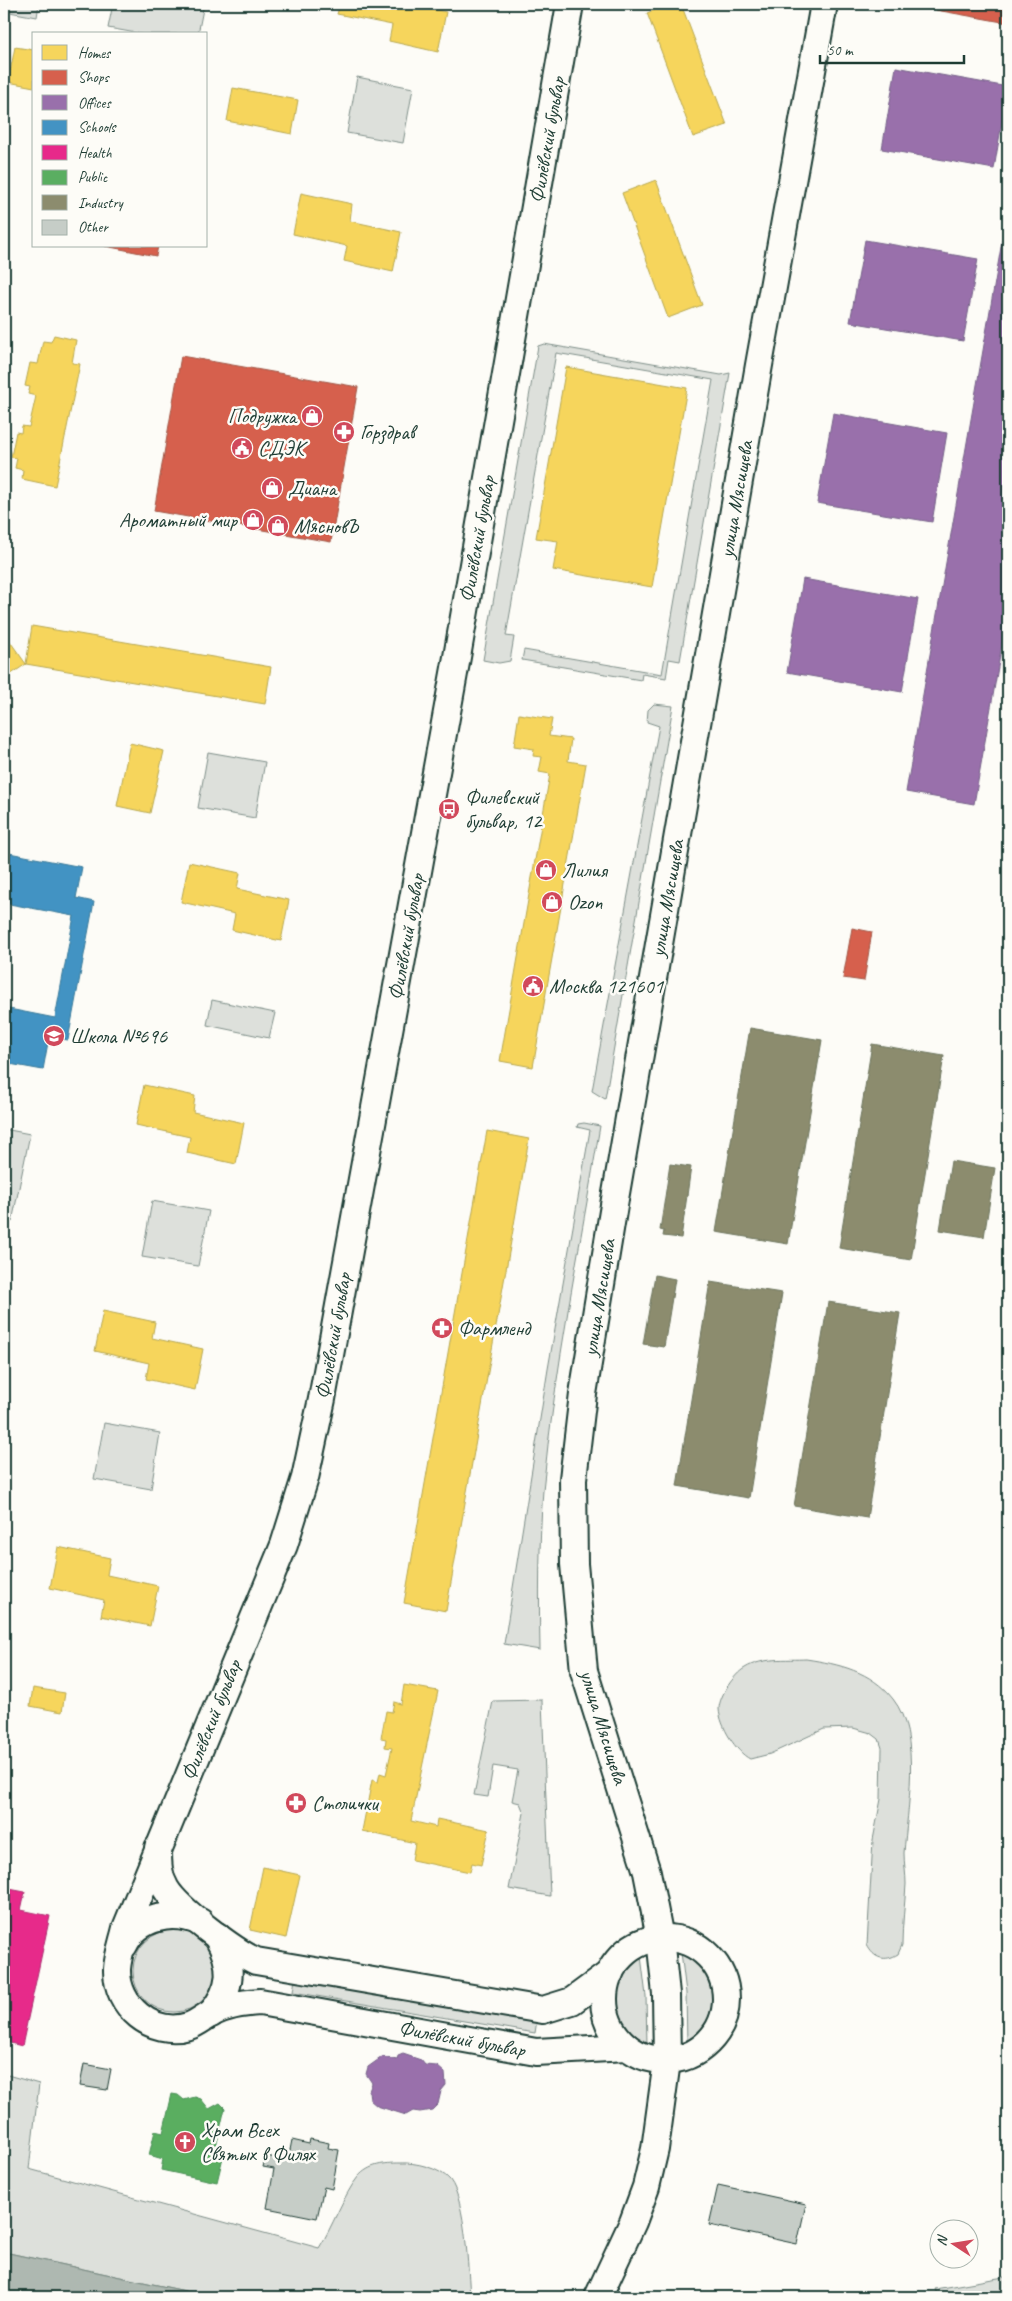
<svg xmlns="http://www.w3.org/2000/svg" width="1012" height="2301" viewBox="0 0 1012 2301" font-family="Caveat,sans-serif">
	<rect width="100%" height="100%" fill="#fdfcf7"/>
	<filter id="ink" filterUnits="userSpaceOnUse"><feTurbulence type="fractalNoise" baseFrequency=".02" numOctaves="2"/><feDisplacementMap in="SourceGraphic" scale="10" xChannelSelector="R" yChannelSelector="G"/><feConvolveMatrix kernelMatrix="1 2 1 2 8 2 1 2 1" color-interpolation-filters="sRGB"/></filter>
	<g filter="url(#ink)">
		<path fill="#dde0db" stroke="#7e8e88" d="M4,4H39L37,17L4,11Z
			M113,4H204L198,34H142L108,28Z
			M357,77L413,88L403,143L347,133Z
			M544,344L721,375L730,373L680,661L669,659L666,678L642,674L641,680L522,660L524,650L662,674L713,380L556,353L506,636L514,637L510,661L499,663L483,660L538,346Z
			M654,704L673,706L605,1099L592,1091L659,726L647,722L648,710Z
			M208,752L265,762L255,818L198,808Z
			M212,1000L275,1013L269,1038L207,1025Z
			M584,1123L600,1126C580,1247 555,1368 543,1490C539,1543 539,1597 540,1650L504,1644L548,1369L590,1130L577,1127L578,1124Z
			M4,1129L30,1134L12,1222L4,1221Z
			M152,1201L209,1211L198,1266L142,1257Z
			M104,1423L160,1433L151,1489L94,1479Z
			M806,1659C839,1664 871,1671 893,1699C922,1735 907,1811 904,1853C904,1863 906,1874 906,1884C905,1904 902,1924 902,1945L898,1954C885,1962 874,1959 867,1945L873,1840L881,1799L882,1748L879,1739L871,1733L853,1728L824,1729L770,1754L750,1759C736,1752 720,1726 719,1709C719,1696 734,1674 745,1668C763,1657 786,1660 806,1659Z
			M542,1700V1701L550,1896L509,1889L524,1813L520,1803L512,1801L518,1770L493,1766L488,1797L474,1795L493,1701Z
			M133 1971a41 41 0 1 1 82 0a41 41 0 1 1-82 0Z
			M681,1952C722,1970 727,2020 687,2044L686,1993Z
			M641,1956L646,1996L647,2045C606,2029 608,1978 641,1956Z
			M295,1979L537,2020L535,2033L293,1992Z
			M4,2074L39,2084L29,2169L319,2248C332,2228 344,2194 358,2177C369,2164 385,2163 400,2163C415,2162 440,2168 450,2180C466,2201 468,2271 470,2297H213L4,2252Z
			M1004,2277L1008,2278V2297H938L935,2289Z"/>
		<path fill="#aeb8b1" stroke="#75877f" d="M4,2252L213,2297H4Z"/>
		<path fill="#f6d55c" stroke="#b6a750" d="M340,4H408L446,12L438,52L389,41L392,25L337,14Z
			M670,4H681L727,125L693,137L647,13Z
			M15,47L34,50V87L8,82Z
			M233,88L298,100L292,134L227,121Z
			M656,180L702,305L668,318L622,193Z
			M301,193L352,204L350,221L401,232L393,272L344,261L347,246L293,234Z
			M54,335L76,340L72,363L80,364L55,486L22,479L23,470L15,468L17,458L11,457L16,432L21,433L22,426L29,427L36,396L28,394L30,387L25,386L30,363L38,364L43,341L51,342Z
			M566,367L687,388L652,587L553,570L558,541L536,538Z
			M32,626L271,667L265,704L26,664Z
			M4,633L26,664L4,679Z
			M519,714L552,719L549,736L571,739L568,761L586,764L533,1067L500,1061L550,774L539,772L542,757L533,756L534,749L514,746Z
			M130,743L164,751L150,813L117,806Z
			M189,862L240,873L237,889L289,900L281,941L232,930L235,914L181,902Z
			M144,1085L195,1096L193,1112L244,1123L236,1164L187,1153L190,1137L136,1125Z
			M487,1131L529,1139L446,1611L404,1603Z
			M103,1311L155,1322L152,1338L203,1349L195,1390L146,1379L149,1363L95,1351Z
			M58,1547L110,1558L107,1575L158,1586L150,1626L101,1616L104,1600L50,1588Z
			M404,1685L438,1691L411,1821L436,1827L437,1819L489,1830L481,1865L472,1863L470,1872L412,1860L415,1843L362,1831L372,1780L378,1782L380,1773L386,1775L392,1748L385,1747L386,1739L381,1738L386,1711L392,1712L394,1702L401,1704Z
			M33,1688L65,1693L62,1712L30,1706Z
			M263,1867L300,1875L286,1938L250,1930Z"/>
		<path fill="#d6604d" stroke="#9f5646" d="M937,4H1008V23L936,10Z
			M105,246H158L156,256Z
			M181,356L358,387L331,542L154,511Z
			M852,928L872,932L864,981L843,978Z"/>
		<path fill="#9970ab" stroke="#746187" d="M896,67L1008,87L994,169L882,149Z
			M1008,207V610L974,804L906,792Z
			M865,240L978,259L963,341L850,322Z
			M833,413L947,433L932,522L817,503Z
			M803,579L918,599L902,692L787,672Z
			M403,2054L421,2060L425,2065L437,2066L445,2073L446,2085L441,2091L438,2104L432,2110L420,2112L413,2111L406,2115L377,2106L370,2100L369,2091L372,2083L366,2074L368,2067L382,2057L397,2060L398,2056Z"/>
		<path fill="#4393c3" stroke="#387998" d="M4,852L82,867L76,898L94,902L68,1040L49,1037L43,1070L4,1063V1008L55,1018L74,916L4,903Z"/>
		<path fill="#e7298a" stroke="#ab2f70" d="M4,1888L25,1892L21,1910L50,1916L22,2046L6,2042L4,2051Z"/>
		<path fill="#5aae61" stroke="#488c54" d="M172,2094L178,2095L184,2100L195,2097L201,2099L209,2109L220,2103L225,2108L215,2151L224,2153L217,2182L161,2170L163,2159L149,2155L155,2131L163,2133Z"/>
		<path fill="#8c8c6e" stroke="#6b745d" d="M750,1028L822,1040L788,1244L716,1232Z
			M872,1044L944,1056L911,1260L839,1248Z
			M951,1161L995,1168L984,1237L940,1230Z
			M670,1164L691,1167L681,1238L663,1236L664,1231L660,1230Z
			M655,1275L675,1279L664,1347L643,1344Z
			M710,1282L782,1293L749,1498L677,1486Z
			M828,1302L900,1313L867,1518L794,1506Z"/>
		<path fill="#c6cdc7" stroke="#1f3d34" d="M84,2064L111,2069L107,2090L80,2086Z
			M310,2139L329,2143L328,2148L339,2150L332,2189L324,2187L317,2218L267,2208L274,2169L263,2167L266,2156L288,2160L292,2140L309,2144Z
			M718,2185L806,2204L797,2244L709,2225Z"/>
		<g fill="none" stroke-linecap="round" stroke-linejoin="round">
			<g stroke="#1f3d34" stroke-width="30">
				<g id="secondary">
					<path id="s1" d="M570,4L457,657L322,1399L305,1478L284,1545L126,1928C123,1941 118,1955 117,1969C116,2006 152,2037 189,2026C198,2023 204,2017 212,2013C227,2005 243,2003 260,2002L536,2052L627,2047"/>
					<path d="M158,1848C158,1863 158,1876 166,1889C178,1909 235,1952 256,1961L543,2010L572,2001L610,1973"/>
					<circle cx="665" cy="1999" r="61"/>
					<path d="M124,1945C138,1916 173,1910 200,1922"/>
					<path d="M211,2014C233,1987 234,1966 217,1936"/>
					<path id="s2" d="M598,2297L633,2222L646,2187L655,2149L667,2061L666,1994L660,1938L647,1872L584,1671L574,1564L573,1479L583,1394L615,1199L759,365L824,4"/>
				</g>
			</g>
			<use href="#secondary" stroke="#fdfcf7" stroke-width="26"/>
		</g>
	</g>
	<defs>
		<g id="shop-disc" transform="scale(1.125)"><circle r="9.5" fill="#d1495b" stroke="#fdfcf7"/><path d="M-5-2.5h2.3a2.7 3.5 0 0 1 5.4 0H5L5.5 6h-11ZM-1.5-2.5h3a1.5 2.3 0 0 0-3 0Z" fill="#fff"/></g>
		<g id="pharmacy-disc" transform="scale(1.125)"><circle r="9.5" fill="#d1495b" stroke="#fdfcf7"/><path d="M-2-6h4v4h4v4h-4v4h-4v-4h-4v-4h4Z" fill="#fff"/></g>
		<g id="civic-disc" transform="scale(1.125)"><circle r="9.5" fill="#d1495b" stroke="#fdfcf7"/><path d="M-.6-6.5H3V-4.5H.6V-3L4-1V1h2V6H-6V1h2V-1L-.6-3ZM-1.2 2.5V6h2.4V2.5Z" fill="#fff"/></g>
		<g id="bus-disc" transform="scale(1.125)"><circle r="9.5" fill="#d1495b" stroke="#fdfcf7"/><path d="M-5-6H5V4H4V6H2V4H-2V6H-4V4H-5ZM-3.5-4V0h7V-4ZM-3.5 1.2v1.5H-2V1.2ZM2 1.2v1.5H3.5V1.2Z" fill="#fff"/></g>
		<g id="school-disc" transform="scale(1.125)"><circle r="9.5" fill="#d1495b" stroke="#fdfcf7"/><path d="M0-5L7-2L0 1L-7-2ZM-4 1L0 2.5L4 1V4Q0 6-4 4Z" fill="#fff"/></g>
		<g id="church-disc" transform="scale(1.125)"><circle r="9.5" fill="#d1495b" stroke="#fdfcf7"/><path d="M-1.2-6h2.4v3.5h3.3v2.4h-3.3V6h-2.4V-.1h-3.3v-2.4h3.3Z" fill="#fff"/></g>
	</defs>
	<g fill-rule="evenodd">
		<use href="#shop-disc" x="312" y="416"/>
		<use href="#pharmacy-disc" x="344" y="432"/>
		<use href="#civic-disc" x="242" y="448"/>
		<use href="#shop-disc" x="272" y="488"/>
		<use href="#shop-disc" x="253" y="520"/>
		<use href="#shop-disc" x="278" y="526"/>
		<use href="#bus-disc" x="449" y="809"/>
		<use href="#shop-disc" x="546" y="870"/>
		<use href="#shop-disc" x="552" y="902"/>
		<use href="#civic-disc" x="533" y="986"/>
		<use href="#school-disc" x="54" y="1036"/>
		<use href="#pharmacy-disc" x="442" y="1328"/>
		<use href="#pharmacy-disc" x="296" y="1803"/>
		<use href="#church-disc" x="185" y="2142"/>
	</g>
	<g text-anchor="middle" stroke-width="5" stroke-linejoin="round" paint-order="stroke">
		<g font-size="21" fill="#1f3d34" stroke="#fdfcf7">
			<text transform="translate(547 140) rotate(-80)" y="7">Филёвский бульвар</text>
			<text dy="7" stroke="none"><textPath href="#s2" startOffset="1835">улица Мясищева</textPath></text>
			<text transform="translate(477 539) rotate(-80)" y="7">Филёвский бульвар</text>
			<text dy="7" stroke="none"><textPath href="#s2" startOffset="1430">улица Мясищева</textPath></text>
			<text transform="translate(406 937) rotate(-80)" y="7">Филёвский бульвар</text>
			<text dy="7" stroke="none"><textPath href="#s2" startOffset="1025">улица Мясищева</textPath></text>
			<text transform="translate(333 1336) rotate(-80)" y="7">Филёвский бульвар</text>
			<text transform="translate(211 1720) rotate(-68)" y="7">Филёвский бульвар</text>
			<text transform="translate(604 1727) rotate(73)" y="7">улица Мясищева</text>
			<text dy="7" stroke="none"><textPath href="#s1" startOffset="2412">Филёвский бульвар</textPath></text>
		</g>
		<g font-size="21" fill="#1f3d34" stroke="#fdfcf7" text-anchor="start">
			<text x="296" y="423" text-anchor="end">Подружка</text>
			<text x="360" y="439">Горздрав</text>
			<text x="258" y="455">СДЭК</text>
			<text x="288" y="495">Диана</text>
			<text x="237" y="527" text-anchor="end">Ароматный мир</text>
			<text x="294" y="533">МясновЪ</text>
			<text x="465" y="804">Филевский<tspan x="465" dy="24">бульвар, 12</tspan></text>
			<text x="562" y="877">Лилия</text>
			<text x="568" y="909">Ozon</text>
			<text x="549" y="993">Москва 121601</text>
			<text x="70" y="1043">Школа №696</text>
			<text x="458" y="1335">Фармленд</text>
			<text x="312" y="1810">Столички</text>
			<text x="201" y="2137">Храм Всех<tspan x="201" dy="24">Святых в Филях</tspan></text>
		</g>
	</g>
	<rect width="1012" height="2301" fill="none" stroke="#fdfcf7" stroke-width="20"/>
	<rect x="10" y="10" width="992" height="2281" fill="none" stroke="#1f3d34" stroke-width="2" filter="url(#ink)"/>
	<rect x="32" y="32" width="175" height="215" fill="#fdfcf7" stroke="#a4b0a9"/>
	<rect x="42" y="45" width="25" height="15" fill="#f6d55c" stroke="#a4b0a9"/>
	<text x="78" y="58" font-size="15" fill="#1f3d34">Homes</text>
	<rect x="42" y="70" width="25" height="15" fill="#d6604d" stroke="#a4b0a9"/>
	<text x="78" y="82" font-size="15" fill="#1f3d34">Shops</text>
	<rect x="42" y="95" width="25" height="15" fill="#9970ab" stroke="#a4b0a9"/>
	<text x="78" y="108" font-size="15" fill="#1f3d34">Offices</text>
	<rect x="42" y="120" width="25" height="15" fill="#4393c3" stroke="#a4b0a9"/>
	<text x="78" y="132" font-size="15" fill="#1f3d34">Schools</text>
	<rect x="42" y="145" width="25" height="15" fill="#e7298a" stroke="#a4b0a9"/>
	<text x="78" y="158" font-size="15" fill="#1f3d34">Health</text>
	<rect x="42" y="170" width="25" height="15" fill="#5aae61" stroke="#a4b0a9"/>
	<text x="78" y="182" font-size="15" fill="#1f3d34">Public</text>
	<rect x="42" y="195" width="25" height="15" fill="#8c8c6e" stroke="#a4b0a9"/>
	<text x="78" y="208" font-size="15" fill="#1f3d34">Industry</text>
	<rect x="42" y="220" width="25" height="15" fill="#c6cdc7" stroke="#a4b0a9"/>
	<text x="78" y="232" font-size="15" fill="#1f3d34">Other</text>
	<g transform="translate(954 2244) rotate(282)"><circle r="24" fill="#fdfcf7" stroke="#a4b0a9"/>
	<path d="M0-4L9 19L0 12L-9 19Z" fill="#d1495b"/>
	<text y="-8" font-size="14" font-weight="bold" text-anchor="middle" fill="#1f3d34">N</text>
	</g>
	<path d="M820 55v8h144v-8" fill="none" stroke="#1f3d34" stroke-width="2.5"/>
	<text x="827" y="55" font-size="15" fill="#1f3d34" stroke="#fdfcf7" stroke-width="4" paint-order="stroke">50 m</text>
</svg>
